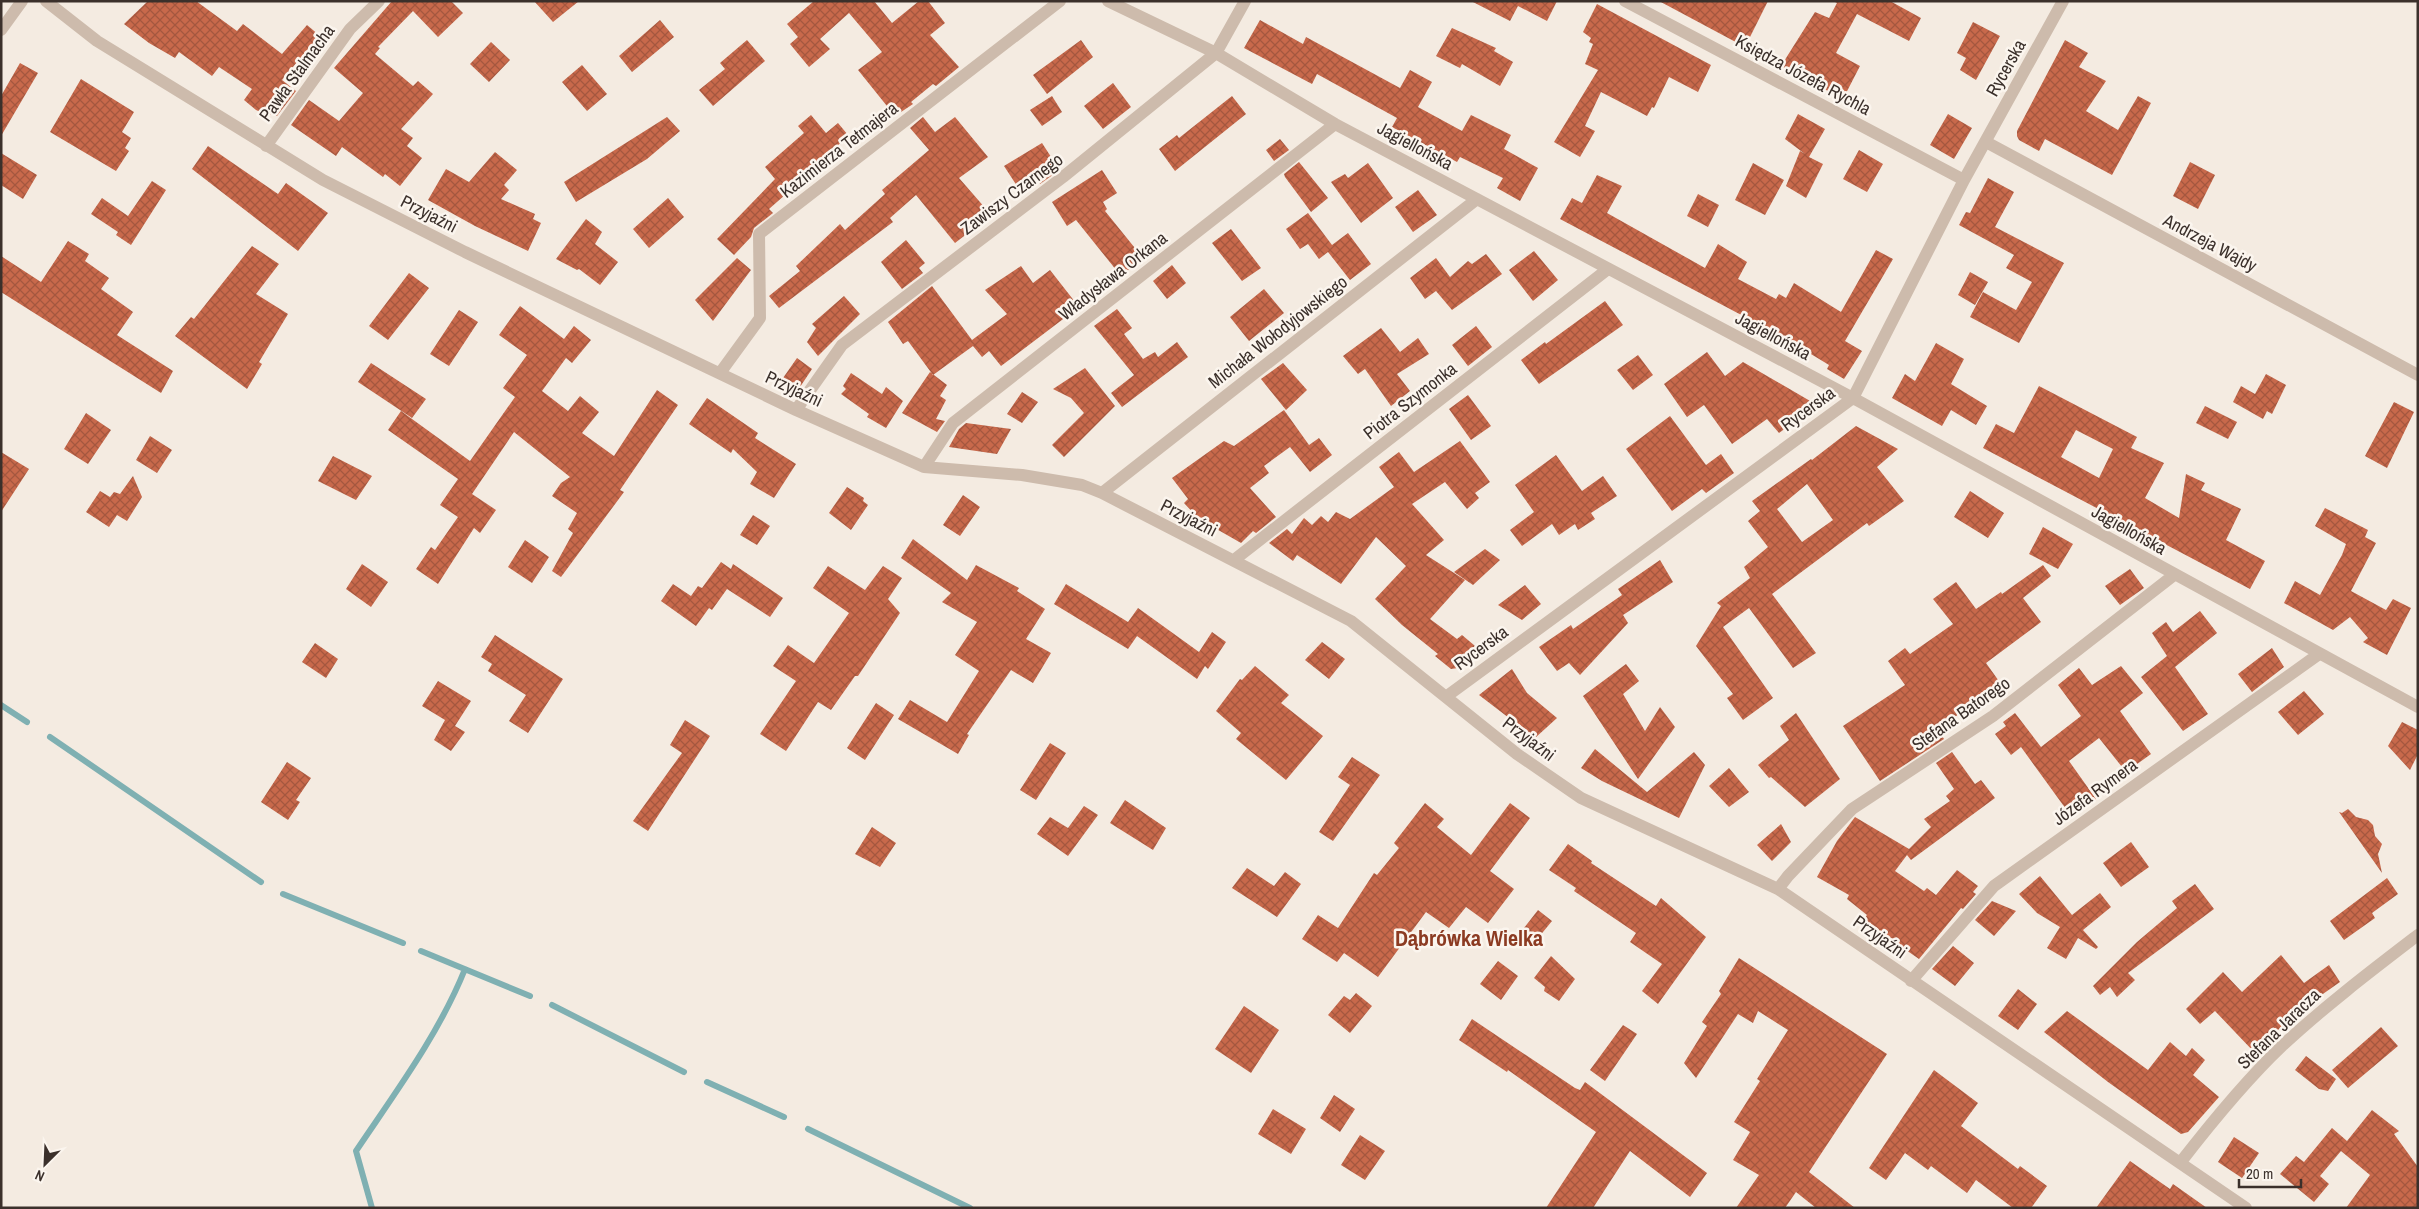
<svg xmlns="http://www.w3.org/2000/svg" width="2419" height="1209" viewBox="0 0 2419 1209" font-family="'Archivo Narrow',sans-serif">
	<defs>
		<pattern id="building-cross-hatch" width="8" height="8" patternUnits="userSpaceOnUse" patternTransform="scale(1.25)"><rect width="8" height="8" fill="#c8694b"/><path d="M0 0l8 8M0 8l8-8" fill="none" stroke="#a4573f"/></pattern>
	</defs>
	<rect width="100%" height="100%" fill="#f4ebe1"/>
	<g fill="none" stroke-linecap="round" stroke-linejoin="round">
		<path stroke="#7fb0b2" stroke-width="6" d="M1,705L27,722
			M50,737L261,882
			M283,894L403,943
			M421,951L530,996
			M552,1005L684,1072
			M707,1082L784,1117
			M808,1129L970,1208
			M372,1208L356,1151C395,1093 439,1034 465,969"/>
	</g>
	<path fill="url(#building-cross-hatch)" fill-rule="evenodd" d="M148,1H196L237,31L243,24L282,54L307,25L326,41L314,54L308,49L282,80L296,91L277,116L272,113L269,116L256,110L244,100L252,89L219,67L212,76L179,52L175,58L149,43L124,24Z
		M392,1H451L463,13L438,37L413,11L378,47L380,48L375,54L413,86L418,81L433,94L401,129L413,138L407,146L422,158L400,186L385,174L383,177L342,147L336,156L291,125L309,100L339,121L363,93L334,68Z
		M534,1H579L553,22Z
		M814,1H874L892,23L919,1H928L945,23L930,35L959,67L936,86L933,84L911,102L913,104L895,116L858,70L882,52L849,13L820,39L830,49L809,67L790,44L798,37L787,24Z
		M1471,1H1557L1547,21L1518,6L1510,21Z
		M1659,1H1768L1745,47Z
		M1833,1H1890L1921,18L1909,41L1857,14L1836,53L1860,66L1843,99L1781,66L1815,12L1829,18L1837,3Z
		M1597,4L1711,65L1698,92L1669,77L1654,108L1652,107L1647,116L1601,92L1585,126L1595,131L1580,157L1554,142L1598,70L1585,64L1593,44L1589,42L1591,38L1583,32Z
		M660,20L674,37L632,72L619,56Z
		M1260,20L1303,44L1306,37L1400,88L1410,70L1432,82L1418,107L1462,131L1471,115L1511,135L1504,149L1538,168L1520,201L1497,188L1503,178L1460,157L1457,162L1392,127L1397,118L1317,74L1312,84L1244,48Z
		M1973,22L2000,36L1976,80L1960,70L1966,58L1957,53Z
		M1452,28L1496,48L1494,51L1513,62L1500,86L1462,64L1460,68L1436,56Z
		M747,40L765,61L713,106L699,90L725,69L720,63Z
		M1081,40L1093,57L1047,94L1033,75Z
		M2065,40L2088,53L2079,67L2106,81L2086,111L2118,130L2138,96L2151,103L2112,175L2045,139L2039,151L2019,140L2017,136V131Z
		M491,42L510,60L489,82L470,64Z
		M20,63L38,73L1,136V96Z
		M582,65L607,94L587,111L562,82Z
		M81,79L134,112L122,132L131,138L125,148L129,151L116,171L50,132Z
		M1113,83L1131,107L1103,129L1084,106Z
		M1052,96L1062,112L1042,126L1030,110Z
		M1232,96L1246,114L1175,171L1159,149L1177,135L1179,138Z
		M1798,114L1825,129L1809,157L1823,164L1806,198L1786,186L1800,151L1805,154L1785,139Z
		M1948,114L1972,128L1954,159L1930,145Z
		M811,115L826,133L838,123L848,135L820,164L769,209L773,213L754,228L751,237L734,255L717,239L775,179L765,167L804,133L798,126Z
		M667,117L680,131L647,159L576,202L564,182Z
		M923,117L935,132L955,117L988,157L959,178L993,217L979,228L977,226L955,243L916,195L890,218L893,222L779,308L769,296L800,271L796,266L840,224L845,230L885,194L882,190L929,150L910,128Z
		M1280,139L1289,150L1274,161L1266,150Z
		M1042,143L1055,163L1054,174L1040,184L1036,178L1019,189L1004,166Z
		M208,146L278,194L286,183L328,213L298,251L192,169Z
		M1859,150L1883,164L1867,192L1843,179Z
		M495,152L517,170L504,185L509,190L501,199L535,214L533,219L541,223L528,251L475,226L428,200L446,169L469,182Z
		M1,153L37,175L23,199L1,185Z
		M1299,162L1328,198L1311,212L1285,177L1284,174Z
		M2190,162L2215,175L2198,209L2173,196Z
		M1368,163L1393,198L1361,223L1331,182L1345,174L1348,178Z
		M1753,163L1784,180L1765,215L1735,200Z
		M1102,170L1117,193L1103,202L1107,209L1105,211L1143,258L1121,276L1076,220L1067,226L1052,202Z
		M1597,175L1622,186L1607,213L1705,268L1718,244L1747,262L1738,279L1776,299L1779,294L1786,298L1794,283L1841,312L1876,250L1893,259L1845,341L1862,351L1844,379L1827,369L1829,365L1783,337L1560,219L1572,198L1582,203Z
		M1988,178L2014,192L1995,227L2064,263L2019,343L1970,317L1983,292L2016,310L2032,282L2006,268L2014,255L1959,225L1966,212L1970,213Z
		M152,181L166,190L131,245L116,235L118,232L91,214L102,198L128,216Z
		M1418,190L1437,215L1413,232L1395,207Z
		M1698,194L1719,205L1708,227L1687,216Z
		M668,198L684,217L649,248L633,229Z
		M1308,213L1332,245L1348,233L1371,264L1350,280L1328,252L1319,259L1308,244L1300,249L1286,229Z
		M586,219L602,232L595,244L618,262L600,285L579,269L577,270L556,259Z
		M1231,229L1261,268L1242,281L1212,243Z
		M906,240L925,263L919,268L923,273L902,289L881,262Z
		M68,241L89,254L85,261L109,278L101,289L133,312L117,335L173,371L161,393L1,292V256L41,282Z
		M252,246L279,264L256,294L288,314L259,362L262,364L247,389L175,336L191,317L194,319Z
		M1534,251L1558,280L1533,301L1509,270Z
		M1486,254L1502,274L1452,310L1436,291L1425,299L1410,278L1436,258L1450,277L1468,261L1472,264Z
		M737,258L751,270L713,321L695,300Z
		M1172,265L1186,283L1167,299L1153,281Z
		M1021,266L1033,283L1050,270L1079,307L1001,366L989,351L982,357L973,346L933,375L908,341L903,344L888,322L932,286L972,340L1007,314L985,290Z
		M1970,272L1988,282L1975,305L1958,295Z
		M409,273L429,288L388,340L369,326Z
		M1264,289L1284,313L1249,341L1230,317Z
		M844,296L860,314L818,356L807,342L816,328L812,324Z
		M1605,301L1623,325L1539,384L1521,360L1545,342L1546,344Z
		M520,306L564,339L574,326L591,340L572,363L566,358L542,391L568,411L580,396L599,412L582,433L614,456L657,390L678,405L620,490L624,492L561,577L552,571L573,533L568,529L577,513L552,496L561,483L570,477L514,432L472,494L496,510L480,533L474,528L438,584L416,569L431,547L435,550L458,517L440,505L458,479L388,430L401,411L470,461L515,397L503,388L527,355L499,335Z
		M1117,309L1132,328L1124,334L1143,359L1155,352L1158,357L1177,342L1188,357L1122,407L1111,393L1134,375L1094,326Z
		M459,310L478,322L449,366L430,354Z
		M1476,326L1492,347L1468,366L1452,345Z
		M1381,328L1400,352L1418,338L1429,354L1397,374L1410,391L1391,406L1365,369L1358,374L1343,356Z
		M1936,343L1964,359L1951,384L1987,406L1976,425L1951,410L1942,426L1892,398L1905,374L1915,381Z
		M1707,352L1725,376L1743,362L1817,405L1779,433L1767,419L1732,444L1704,405L1687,417L1664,384Z
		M1638,355L1653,375L1633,390L1617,370Z
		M797,358L812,369L800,387L783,378Z
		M371,363L426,399L412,418L358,382Z
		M1283,363L1307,390L1286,410L1261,379Z
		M1085,368L1115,406L1064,457L1052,445L1084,413L1071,398L1053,389Z
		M930,372L947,385L940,396L946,400L936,419L945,421L937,432L902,413Z
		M851,373L882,394L886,387L903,401L886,428L867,417L869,414L841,394L846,389L843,386Z
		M2266,374L2286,385L2272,414L2267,411L2263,419L2233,402L2241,386L2255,394Z
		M2039,386L2137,437L2131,448L2164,463L2145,498L2179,518L2186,474L2205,483L2201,490L2241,509L2226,540L2265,561L2250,589L1983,448L1996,424L2014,433ZM2076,430L2113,449L2099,478L2061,457Z
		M1022,392L1038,402L1022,423L1007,414Z
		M1468,395L1491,426L1471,440L1449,409Z
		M707,398L758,433L755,438L796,464L774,498L750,484L757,472L733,449L731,453L689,424Z
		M2394,402L2414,412L2387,468L2365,456Z
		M2205,406L2237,422L2228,439L2196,423Z
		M1284,410L1309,445L1319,438L1332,455L1310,472L1290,447L1264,466L1269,473L1250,488L1276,517L1256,533L1253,531L1241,543L1199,519L1184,503L1188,499L1172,478L1224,441L1234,446Z
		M86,413L111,430L88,464L64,449Z
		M1670,416L1706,465L1721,454L1734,473L1706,493L1702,489L1672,511L1626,449Z
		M966,423L1011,429L997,454L949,447L959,429Z
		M1856,426L1898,449L1877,467L1904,501L1869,526L1867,523L1772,594L1816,653L1793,668L1749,608L1723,627L1773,698L1743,720L1727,698L1733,694L1696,646L1721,606L1717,603L1750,578L1744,567L1768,547L1748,521L1760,511L1752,501L1811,459L1812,460ZM1807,484L1833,520L1802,542L1777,509Z
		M150,436L172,450L157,473L136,460Z
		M1460,441L1490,482L1475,493L1479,498L1467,509L1445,482L1412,504L1444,540L1426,555L1465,580L1430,619L1457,639L1462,635L1481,651L1458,668L1451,669L1435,656L1438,654L1402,625L1375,599L1406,566L1376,537L1341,584L1297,555L1293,561L1269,543L1287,529L1292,534L1304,518L1312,525L1321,516L1328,522L1336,512L1350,519L1394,487L1379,467L1399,452L1414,472Z
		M1,452L29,469L1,512Z
		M1556,455L1582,491L1603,476L1617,496L1591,513L1595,519L1578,530L1575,524L1559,535L1552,524L1522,546L1510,530L1534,512L1515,485Z
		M333,456L372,476L356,500L318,481Z
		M133,476L142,497L127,521L117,515L109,527L86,512L100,491L110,497L114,492L120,494Z
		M847,487L864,498L863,501L868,505L851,530L829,513Z
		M1970,491L2004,513L1988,538L1954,517Z
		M963,495L980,507L960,536L943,525Z
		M2325,508L2368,530L2365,537L2376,543L2351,591L2386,610L2393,599L2411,608L2387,655L2363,642L2368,638L2350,617L2333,630L2284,603L2295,581L2320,595L2342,555L2346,544L2315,526Z
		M753,515L770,526L757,545L740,535Z
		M2043,527L2073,544L2058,569L2029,554Z
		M913,539L967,580L976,565L1019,588L1017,591L1045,609L1026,639L1051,653L1033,683L1011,670L967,734L969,735L958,754L898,719L910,700L947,722L979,671L955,655L977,622L942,602L951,593L901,558Z
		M525,540L549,557L532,583L508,567Z
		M1485,549L1500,560L1473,585L1454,572Z
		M1660,560L1673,582L1623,615L1628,623L1580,675L1569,663L1557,671L1539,647L1571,625L1573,629L1622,595L1618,589Z
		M721,562L731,569L733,564L783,598L770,617L727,589L712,610L709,608L696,626L661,601L673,584L691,596L698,586L702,588Z
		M362,564L388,582L371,607L346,589Z
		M2043,565L2051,576L2023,598L2041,622L1986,663L2001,684L1938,729L1944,739L1880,781L1843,726L1905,685L1888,661L1905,648L1910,654L1953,624L1933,599L1956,582L1976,609L2001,592L2002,594Z
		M828,566L865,590L883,566L902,578L888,599L900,613L858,676H855L831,710L818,702L786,751L760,734L796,681L773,666L788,645L814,663L849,613L813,588Z
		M2130,569L2144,588L2120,605L2105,586Z
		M1066,584L1128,622L1138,608L1199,652L1212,632L1226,642L1208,669L1205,666L1197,679L1137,636L1128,649L1054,604Z
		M1525,585L1541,604L1522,620L1498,605Z
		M2200,611L2217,633L2175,667L2208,714L2183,731L2141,677L2167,656L2152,633L2166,622L2173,632Z
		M495,635L563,679L528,733L509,721L526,695L488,671L492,664L481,657Z
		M1322,642L1345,659L1329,679L1305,660Z
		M315,643L338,659L326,678L302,662Z
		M2272,648L2284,667L2252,692L2238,674Z
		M1626,664L1639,681L1623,694L1645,731L1660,707L1675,727L1638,779L1583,696Z
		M1255,666L1289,695L1281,703L1323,736L1286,780L1236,739L1241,733L1216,711L1240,679L1242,680Z
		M2121,666L2143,693L2120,711L2151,754L2126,772L2099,738L2069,761L2096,799L2071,816L2021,747L2011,755L1995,734L2006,726L2003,722L2015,713L2041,747L2081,716L2058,685L2079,668L2092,685Z
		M1512,669L1527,693L1557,718L1535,738L1479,695Z
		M438,681L471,701L455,726L465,732L451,751L434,740L445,720L422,706Z
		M2304,691L2324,714L2298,735L2278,712Z
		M876,703L894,715L865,760L847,748Z
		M1796,713L1840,779L1805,807L1771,777L1769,778L1758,765L1789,740L1780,726Z
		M685,720L710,736L648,831L633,821L682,753L670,745Z
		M2402,722L2418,730V754L2410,770L2388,746Z
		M1050,743L1066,753L1036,800L1020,790Z
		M1595,749L1647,792L1694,752L1705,765L1679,818L1602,781L1581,768Z
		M1952,752L1975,784L1981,780L1995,798L1911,860L1907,855L1895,871L1924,891L1927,888L1936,895L1957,870L1978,886L1973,892L1976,894L1963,909L1961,908L1919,959L1863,920L1867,915L1847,899L1849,895L1817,877L1837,841L1855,817L1909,849L1931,827L1924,819L1950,801L1946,796L1954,789L1936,763Z
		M1352,757L1380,775L1333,841L1319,832L1350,785L1338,777Z
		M287,762L311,778L296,800L300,802L288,820L261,802Z
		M1729,768L1749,792L1729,807L1709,786Z
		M1125,800L1166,828L1153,850L1110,823Z
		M1425,803L1444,819L1437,827L1471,855L1510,803L1530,818L1490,871L1514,889L1488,923L1466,907L1449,928L1426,912L1378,977L1344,953L1337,962L1302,939L1318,915L1338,928L1374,873L1377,875L1399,848L1394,843Z
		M1084,806L1098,815L1068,856L1037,834L1050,817L1068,828Z
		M2348,809L2356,817L2368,820L2373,825L2375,836L2382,844L2378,854L2382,873L2339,812L2342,813Z
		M1781,824L1791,842L1772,861L1757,845Z
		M872,827L896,843L880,867L855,854Z
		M2131,842L2149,867L2121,887L2103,863Z
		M1568,844L1592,861L1591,863L1656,906L1661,898L1706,937L1658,1004L1642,991L1662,964L1630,942L1636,933L1574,891L1576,888L1549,870Z
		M1247,868L1274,886L1285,872L1301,884L1277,917L1232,888Z
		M2040,876L2072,915L2100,893L2111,907L2083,930L2098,947L2096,949L2078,938L2066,959L2047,948L2060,927L2037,913L2019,894Z
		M2387,878L2398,894L2372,913L2375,918L2344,940L2330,921Z
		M2195,884L2214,909L2128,973L2135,980L2117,997L2110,987L2100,995L2093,986L2137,942L2177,908L2172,901Z
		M1992,901L2016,911L1994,936L1975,920Z
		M1538,910L1552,921L1534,943L1520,933Z
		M1953,946L1974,963L1955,986L1932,969Z
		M2281,955L2304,983L2329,965L2340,982L2310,1003L2288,1024L2286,1022L2255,1053L2215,1011L2200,1024L2186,1009L2223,972L2242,992Z
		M1551,956L1575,979L1559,1001L1544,991L1545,987L1534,978Z
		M1739,958L1887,1054L1809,1172L1855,1208H1816L1796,1192L1785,1208H1736L1759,1175L1733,1160L1750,1132L1734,1122L1760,1081L1757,1079L1788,1030L1758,1011L1753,1023L1738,1014L1696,1078L1684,1063L1707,1026L1702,1022L1721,994L1719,991Z
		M1498,961L1518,976L1501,1000L1480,984Z
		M2018,989L2037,1004L2018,1030L1998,1016Z
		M1356,993L1372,1006L1350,1033L1328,1015L1344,996L1350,1000Z
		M1244,1006L1279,1030L1251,1073L1215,1049Z
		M2067,1011L2148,1070L2170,1042L2186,1056L2192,1048L2205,1060L2193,1075L2219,1097L2188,1132L2181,1134L2108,1082L2044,1032Z
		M1472,1019L1575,1088L1580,1090L1585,1082L1707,1173L1690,1197L1630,1151L1593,1208H1546L1596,1132L1508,1070L1507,1072L1459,1040Z
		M1623,1025L1637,1034L1605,1081L1590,1070Z
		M2381,1027L2398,1046L2348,1088L2332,1070Z
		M2306,1056L2336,1079L2328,1091L2319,1089L2295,1070Z
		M1934,1070L1978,1103L1961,1126L2018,1169L2020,1166L2047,1186L2031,1208H2013L1976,1180L1967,1193L1931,1166L1928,1170L1905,1153L1886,1180L1869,1168Z
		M1334,1095L1355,1109L1340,1132L1320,1118Z
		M1273,1109L1306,1129L1291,1154L1258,1134Z
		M2372,1110L2399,1131L2394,1134L2418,1167V1208H2346L2370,1175L2341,1151L2320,1176L2329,1184L2314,1202L2280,1174L2296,1156L2304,1162L2332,1128L2347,1141Z
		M1360,1135L1385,1151L1365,1180L1341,1165Z
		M2234,1137L2259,1153L2242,1178L2218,1162Z
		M2130,1161L2170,1189L2173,1184L2207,1208H2096Z"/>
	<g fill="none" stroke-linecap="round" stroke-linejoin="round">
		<path stroke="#cdbbac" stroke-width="12" d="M46,1L97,41L323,180L465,252L796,410L924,467L1022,475L1082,485L1102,493L1351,621L1517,754L1581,798L1778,889L2246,1208
			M1108,1L1216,53L1335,124L1853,398L2418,707
			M1625,1L1964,180
			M1,30L22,1
			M1986,142L2418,375
			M266,146L350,29L379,1
			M720,373L760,318L759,234L1060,1
			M796,410L842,345L1063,177L1216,53L1245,1
			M924,467L953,423L1335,124
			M1102,493L1477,199
			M1234,560L1608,269
			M1447,696L1853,398L1964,180L2063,1
			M1778,889L1788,876L1852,809L1993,716L2174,575
			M1911,981L1994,886L2319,654
			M2180,1163C2211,1123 2245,1081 2282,1046C2325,1006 2371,971 2418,935"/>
	</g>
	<g text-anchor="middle" stroke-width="5" stroke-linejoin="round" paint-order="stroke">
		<g font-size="18" fill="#3b302b" stroke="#fbf5ee">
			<text transform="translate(2006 68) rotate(-61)" y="6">Rycerska</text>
			<text transform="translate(297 73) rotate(-54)" y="6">Pawła Stalmacha</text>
			<text transform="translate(1803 75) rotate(28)" y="6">Księdza Józefa Rychla</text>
			<text transform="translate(1415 146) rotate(28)" y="6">Jagiellońska</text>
			<text transform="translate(839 150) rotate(-38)" y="6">Kazimierza Tetmajera</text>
			<text transform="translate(1012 194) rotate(-37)" y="6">Zawiszy Czarnego</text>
			<text transform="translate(429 214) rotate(27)" y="6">Przyjaźni</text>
			<text transform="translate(2210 243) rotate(28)" y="6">Andrzeja Wajdy</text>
			<text transform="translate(1113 276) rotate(-38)" y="6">Władysława Orkana</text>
			<text transform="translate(1278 332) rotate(-38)" y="6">Michała Wołodyjowskiego</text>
			<text transform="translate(1773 336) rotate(28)" y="6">Jagiellońska</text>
			<text transform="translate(794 389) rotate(25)" y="6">Przyjaźni</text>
			<text transform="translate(1410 401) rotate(-38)" y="6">Piotra Szymonka</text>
			<text transform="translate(1808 409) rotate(-36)" y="6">Rycerska</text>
			<text transform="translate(1189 518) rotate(27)" y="6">Przyjaźni</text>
			<text transform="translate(2129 530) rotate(29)" y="6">Jagiellońska</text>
			<text transform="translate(1481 648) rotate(-36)" y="6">Rycerska</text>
			<text transform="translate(1961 714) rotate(-35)" y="6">Stefana Batorego</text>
			<text transform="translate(1529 739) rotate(37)" y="6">Przyjaźni</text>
			<text transform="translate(2095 792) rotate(-36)" y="6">Józefa Rymera</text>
			<text transform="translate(1880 937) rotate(35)" y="6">Przyjaźni</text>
			<text transform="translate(2279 1029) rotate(-44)" y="6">Stefana Jaracza</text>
		</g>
		<g font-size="22" font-weight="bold" fill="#8c3b22" stroke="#fbf5ee">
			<text x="1469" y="946">Dąbrówka Wielka</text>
		</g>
	</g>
	<rect width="2419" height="1209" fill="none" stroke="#3b302b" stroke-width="5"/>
	<g transform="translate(45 1164) rotate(204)" stroke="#fbf5ee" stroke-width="4" paint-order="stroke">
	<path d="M0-4L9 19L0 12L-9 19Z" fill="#3b302b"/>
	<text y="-8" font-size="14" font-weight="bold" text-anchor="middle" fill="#3b302b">N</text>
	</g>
	<path d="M2239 1179v8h62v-8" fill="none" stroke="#3b302b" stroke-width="2.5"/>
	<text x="2246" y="1179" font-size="15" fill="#3b302b" stroke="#fbf5ee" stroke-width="4" paint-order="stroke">20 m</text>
</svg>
